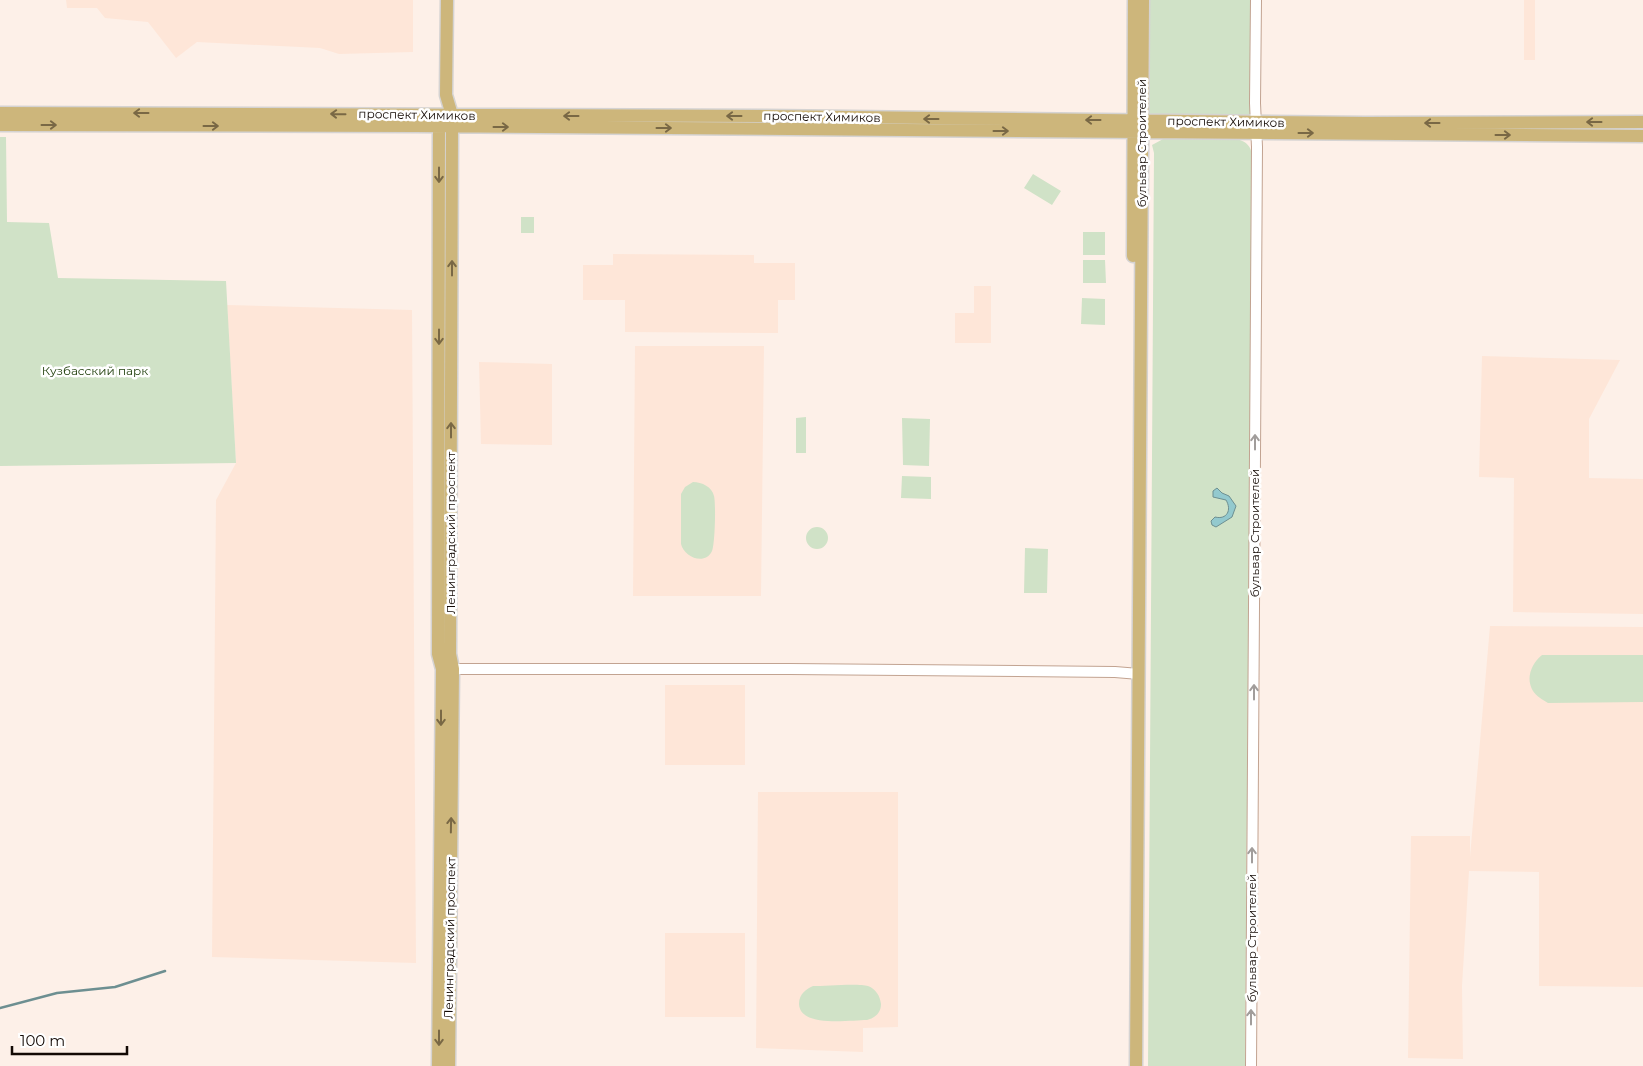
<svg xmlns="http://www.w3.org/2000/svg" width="1643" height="1066" viewBox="0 0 1643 1066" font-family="Montserrat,sans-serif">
	<rect width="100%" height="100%" fill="#fdf0e8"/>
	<path fill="#fee6d8" d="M66,0H413V52L339,54L320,48L197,42L176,58L148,22L105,18L97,8H67Z
		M1524,0H1535V60H1524Z
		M613,254L754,255V263H795V300H778V333L625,332V300H583V265H613Z
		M974,286H991V343H955V313H974Z
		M227,305L412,310L416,963L212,957L216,500L236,463Z
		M635,346H764L761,596H633Z
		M1482,356L1620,360L1589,419V478L1643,479V614L1513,612L1514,478L1479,477Z
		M479,362L552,364V445L481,444Z
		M1490,626L1643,627V987L1539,986V872L1469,871L1462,986L1463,1059L1408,1058L1411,836H1470V857Z
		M665,685H745V765H665Z
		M758,792H898V1027L863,1028V1052L756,1048Z
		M665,933H745V1017H665Z"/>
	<path fill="#d0e2c7" d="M1143,0H1256L1257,122L1142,121Z
		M0,137H6L7,222L49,223L58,278L226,281L236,463L0,466Z
		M1165,138L1237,139C1247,142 1251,146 1252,156L1245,1066H1148L1154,153L1152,145Z
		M1033,174L1061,191L1052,205L1024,188Z
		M521,217H534V233H521Z
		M1083,232H1105V255H1083Z
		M1083,260H1105L1106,283H1083Z
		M1082,298L1105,299V325L1081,324Z
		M806,417V453H796V418Z
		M902,418L930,419L929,466L903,465Z
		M902,476L931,477V499L901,498Z
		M693,482C702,482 712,487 714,496C716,503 715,545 712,551C705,566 684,557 681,544V494L685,487Z
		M806 538a11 11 0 1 1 22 0a11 11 0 1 1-22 0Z
		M1025,548L1048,549L1047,593H1024Z
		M1542,655H1643V702L1548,703C1543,700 1536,696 1533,691C1525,678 1532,663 1542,655Z
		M813,986C824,986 859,983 868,986C876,989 880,996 881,1004C881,1014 874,1018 867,1020C850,1020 800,1028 799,1004C799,994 806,989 813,986Z"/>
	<path fill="#93c9ce" stroke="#6d8f91" d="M1217,488L1222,493L1229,496L1236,506L1232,517L1216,527L1212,525L1211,521L1215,517C1227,520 1232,510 1226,500L1213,497V491Z"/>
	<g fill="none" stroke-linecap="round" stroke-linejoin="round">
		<path stroke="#6d8f91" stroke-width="2.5" d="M0,1008L57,993L115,987L165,971"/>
		<g stroke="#c2a391" stroke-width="12">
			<path id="minor" d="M447,669H790L1115,672L1139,674
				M1251,1066L1257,147L1255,103L1256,0"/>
		</g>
		<g stroke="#d5d3d2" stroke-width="15">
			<path id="major" d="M447,0L446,95L452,115V126L450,654L453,669L449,1066
				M0,113L766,116L1365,123L1643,122
				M0,125L416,126L1643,136
				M1133,256L1134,0
				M438,1066L442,669L438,654L439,119
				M1136,1066L1143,0"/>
		</g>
		<use href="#minor" stroke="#fff" stroke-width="10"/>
		<use href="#major" stroke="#cdb67b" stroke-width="12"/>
	</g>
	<defs><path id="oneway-shaft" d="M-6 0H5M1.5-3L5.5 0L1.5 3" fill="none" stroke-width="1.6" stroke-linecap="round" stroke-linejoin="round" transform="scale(1.25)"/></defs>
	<g stroke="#796845">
		<use href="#oneway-shaft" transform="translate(141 113) rotate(-180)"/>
		<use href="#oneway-shaft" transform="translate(338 114) rotate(-179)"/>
		<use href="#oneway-shaft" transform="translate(571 116) rotate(-180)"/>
		<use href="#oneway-shaft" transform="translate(734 116) rotate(-180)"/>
		<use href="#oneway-shaft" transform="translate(931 119) rotate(-180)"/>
		<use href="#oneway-shaft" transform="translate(1093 120) rotate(-180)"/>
		<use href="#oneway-shaft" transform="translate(1594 122) rotate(-180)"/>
		<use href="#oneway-shaft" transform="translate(1432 123) rotate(180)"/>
		<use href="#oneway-shaft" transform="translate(49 125)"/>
		<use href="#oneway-shaft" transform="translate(211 126)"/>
		<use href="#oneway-shaft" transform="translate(501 127)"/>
		<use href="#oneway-shaft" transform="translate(664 128)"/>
		<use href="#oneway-shaft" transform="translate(1001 131)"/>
		<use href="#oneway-shaft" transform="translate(1306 133)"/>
		<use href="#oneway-shaft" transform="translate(1503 135)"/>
		<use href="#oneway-shaft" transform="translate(439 175) rotate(90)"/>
		<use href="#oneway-shaft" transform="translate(452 268) rotate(-90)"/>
		<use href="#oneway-shaft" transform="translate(439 337) rotate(90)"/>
		<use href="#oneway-shaft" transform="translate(451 430) rotate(-90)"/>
		<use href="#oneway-shaft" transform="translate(441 718) rotate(90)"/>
		<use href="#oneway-shaft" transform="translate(451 825) rotate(-89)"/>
		<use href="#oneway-shaft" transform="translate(439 1038) rotate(90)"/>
	</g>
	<g stroke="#a19d9b">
		<use href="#oneway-shaft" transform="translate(1255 442) rotate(-90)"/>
		<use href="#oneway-shaft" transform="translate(1254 692) rotate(-90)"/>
		<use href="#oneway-shaft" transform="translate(1252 855) rotate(-90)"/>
		<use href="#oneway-shaft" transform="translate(1251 1017) rotate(-90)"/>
	</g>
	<g text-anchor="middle" stroke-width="5" stroke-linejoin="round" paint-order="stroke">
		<g font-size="12" fill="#130904" stroke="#fff">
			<text transform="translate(417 115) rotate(1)" y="4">проспект Химиков</text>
			<text transform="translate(822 117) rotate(1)" y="4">проспект Химиков</text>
			<text transform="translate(1226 122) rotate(1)" y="4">проспект Химиков</text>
			<text transform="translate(1142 143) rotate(-90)" y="4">бульвар Строителей</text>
			<text transform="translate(451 533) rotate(-90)" y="4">Ленинградский проспект</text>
			<text transform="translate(1255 533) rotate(-90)" y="4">бульвар Строителей</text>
			<text transform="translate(450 938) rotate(-89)" y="4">Ленинградский проспект</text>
			<text transform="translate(1252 938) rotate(-90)" y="4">бульвар Строителей</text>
		</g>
		<g font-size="12" fill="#183803" stroke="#fff">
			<text x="95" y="375">Кузбасский парк</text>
		</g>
	</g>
	<path d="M12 1046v8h115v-8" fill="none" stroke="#130904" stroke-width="2.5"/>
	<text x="20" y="1046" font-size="15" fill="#130904" stroke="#ffffff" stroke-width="4" paint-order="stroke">100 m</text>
</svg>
